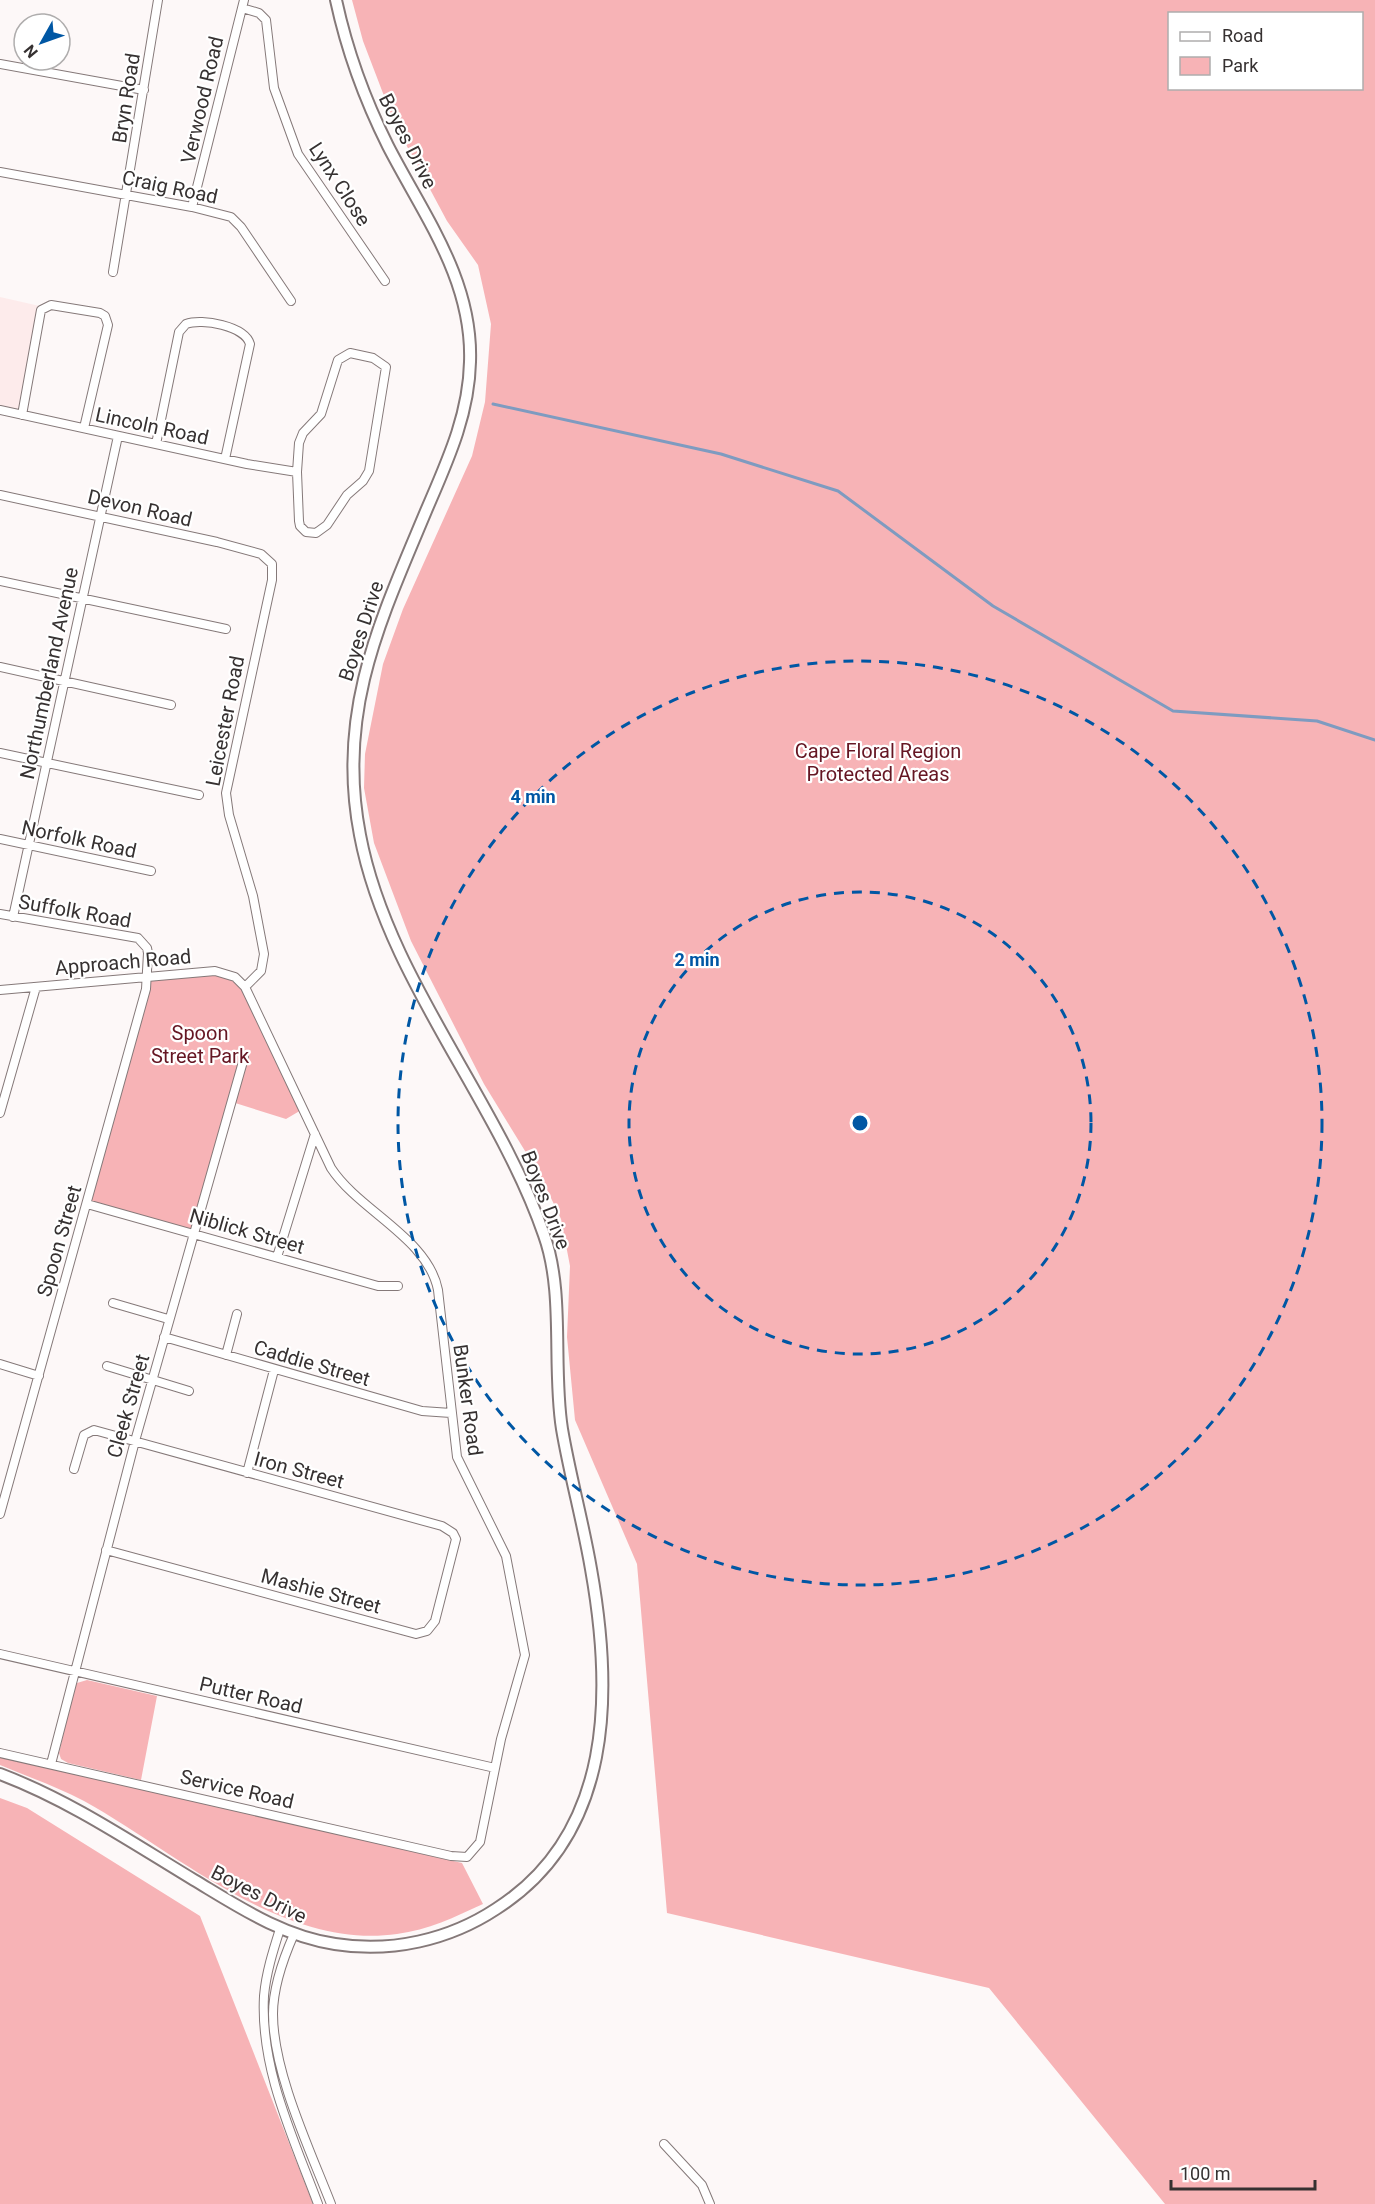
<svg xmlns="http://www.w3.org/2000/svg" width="1375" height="2204" viewBox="0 0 1375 2204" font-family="Roboto,sans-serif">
	<rect width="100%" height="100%" fill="#fdf8f8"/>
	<path fill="#fdebeb" d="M0,297L44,307L22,415L0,410Z"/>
	<path fill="#f7b3b6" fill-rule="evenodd" d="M352,0H1375V2204H1165L989,1988L667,1913L637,1564L575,1420L567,1337L570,1266L561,1219L541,1177L484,1084L411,941L374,843L364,788L365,754L383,664L403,609L472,456L485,402L491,324L478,265L447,221L394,122L363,41ZM1170,14H1362V88H1170Z
		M205,972L240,981L303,1109L286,1119L232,1102L194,1233L87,1204L145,977Z
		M87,1680L157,1696L141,1780L68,1763L61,1759L59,1753L74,1688L77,1683Z
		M0,1756L462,1863L483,1904C455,1917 428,1930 397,1934C282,1950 178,1853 84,1801C58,1787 28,1777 0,1765Z
		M0,1798L27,1808L200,1916L313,2204H0Z"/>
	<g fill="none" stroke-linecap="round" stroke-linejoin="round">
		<path stroke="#7e9bc0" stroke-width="3" d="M493,404L721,454L838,491L993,606L1173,711L1317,721L1375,740"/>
		<g stroke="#857979" stroke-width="10">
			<path id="street" d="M242,8L259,13L266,20L274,88L298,154L385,281
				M0,64L144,90
				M0,172L192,207L231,217L241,227L291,301
				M192,207L244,0
				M113,272L158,0
				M350,353L373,358L386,367L369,471L363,481L347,495L327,525L316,533L306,532L300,526L299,521L297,472L299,443L303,433L321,414L338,360Z
				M0,410L247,464L297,472
				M22,415L41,310L51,305L100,313L105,316L108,325L84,428
				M156,444L179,332L186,324C202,318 245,326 250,344L225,459
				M0,495L217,542L261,554L272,564V580L226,793L229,815L253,896L264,954L261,971L245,987
				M0,581L226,629
				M0,667L171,705
				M0,753L199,795
				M0,839L151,871
				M0,914L138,938L147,948L148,953L146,989L0,1514
				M13,917L118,436
				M0,990L215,971L235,977L245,987L331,1168C359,1211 428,1238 438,1290L457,1457L506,1556L525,1655L501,1739L480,1842L467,1857L451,1856L0,1753
				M0,1113L36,987
				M87,1204L378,1286H398
				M277,1257L315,1134
				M113,1303L168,1319
				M164,1337L422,1411L451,1413
				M226,1355L237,1314
				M0,1364L39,1376
				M107,1366L189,1391
				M74,1469L84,1435L94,1430L442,1526L453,1533L456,1539L435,1621L427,1631L416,1634L106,1550
				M247,1473L274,1370
				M0,1654L495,1768
				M51,1764L135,1441L244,1058
				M280,1929C273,1951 266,1973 264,1996C260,2069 293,2137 318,2204
				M294,1934C283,1959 273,1987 273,2014C273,2072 310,2150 331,2204
				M664,2144L702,2185L710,2204"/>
		</g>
		<g stroke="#857979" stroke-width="14">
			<path id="secondary" d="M0,1774C69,1800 131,1842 194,1880C239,1907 282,1936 335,1944C391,1953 449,1940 496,1909C614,1834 613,1692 591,1569C583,1522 570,1476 562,1429C552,1367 565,1293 544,1235C497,1099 387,978 360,835C336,712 380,621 426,511C447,462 469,415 470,362C473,280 424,216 388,146C365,100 347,51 336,0"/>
		</g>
		<use href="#street" stroke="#fff" stroke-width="8"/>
		<use href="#secondary" stroke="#fff" stroke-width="10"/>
	</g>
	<g fill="none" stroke="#0057a4" stroke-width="3" stroke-dasharray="10 8">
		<circle cx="860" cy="1123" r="231"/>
		<circle cx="860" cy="1123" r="462"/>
	</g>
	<g text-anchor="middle" stroke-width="4.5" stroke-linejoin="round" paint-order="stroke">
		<g font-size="20" fill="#363131" stroke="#fff">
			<text transform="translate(126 98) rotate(-81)" y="7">Bryn Road</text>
			<text transform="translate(202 100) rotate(-77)" y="7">Verwood Road</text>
			<text transform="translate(408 141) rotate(63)" y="7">Boyes Drive</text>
			<text transform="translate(340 184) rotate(57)" y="7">Lynx Close</text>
			<text transform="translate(170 187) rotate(12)" y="7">Craig Road</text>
			<text transform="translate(152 426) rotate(12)" y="7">Lincoln Road</text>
			<text transform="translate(140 508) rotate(13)" y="7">Devon Road</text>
			<text transform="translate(361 631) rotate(-72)" y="7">Boyes Drive</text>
			<text transform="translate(49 673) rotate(-78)" y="7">Northumberland Avenue</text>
			<text transform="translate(225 721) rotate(-79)" y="7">Leicester Road</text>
			<text transform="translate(79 839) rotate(12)" y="7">Norfolk Road</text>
			<text transform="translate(75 911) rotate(10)" y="7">Suffolk Road</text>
			<text transform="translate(123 962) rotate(-5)" y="7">Approach Road</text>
			<text transform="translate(546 1200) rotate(69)" y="7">Boyes Drive</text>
			<text transform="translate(247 1231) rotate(16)" y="7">Niblick Street</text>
			<text transform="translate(59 1241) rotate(-74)" y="7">Spoon Street</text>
			<text transform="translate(312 1363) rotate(16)" y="7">Caddie Street</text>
			<text transform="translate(468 1400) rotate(82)" y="7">Bunker Road</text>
			<text transform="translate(128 1406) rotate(-74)" y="7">Cleek Street</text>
			<text transform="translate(299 1470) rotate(15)" y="7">Iron Street</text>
			<text transform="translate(321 1591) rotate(15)" y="7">Mashie Street</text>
			<text transform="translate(251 1695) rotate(13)" y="7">Putter Road</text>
			<text transform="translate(237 1789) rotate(13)" y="7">Service Road</text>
			<text transform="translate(259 1894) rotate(27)" y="7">Boyes Drive</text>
		</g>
		<g font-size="20" fill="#651623" stroke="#fff">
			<text x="878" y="758">Cape Floral Region<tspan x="878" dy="23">Protected Areas</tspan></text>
			<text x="200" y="1040">Spoon<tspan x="200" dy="23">Street Park</tspan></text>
		</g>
	</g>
	<circle cx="860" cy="1123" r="9" fill="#0057a4" stroke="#fff" stroke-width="3"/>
	<g font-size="18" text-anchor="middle" font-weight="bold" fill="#0057a4" stroke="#fff" stroke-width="4.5" stroke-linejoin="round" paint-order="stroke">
		<text x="533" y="803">4 min</text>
		<text x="697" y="966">2 min</text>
	</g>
	<rect x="1168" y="12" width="195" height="78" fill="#ffffff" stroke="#afadad" stroke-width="1.5"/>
	<rect x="1180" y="32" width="30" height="9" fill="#ffffff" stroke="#afadad" stroke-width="1.5"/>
	<text x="1222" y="42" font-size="18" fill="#363131">Road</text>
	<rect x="1180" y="57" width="30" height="18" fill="#f7b3b6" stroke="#afadad" stroke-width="1.5"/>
	<text x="1222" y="72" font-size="18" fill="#363131">Park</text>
	<g transform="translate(42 42) rotate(230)"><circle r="28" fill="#ffffff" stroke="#afadad" stroke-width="1.5"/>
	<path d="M0-4.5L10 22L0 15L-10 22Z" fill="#0057a4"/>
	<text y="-9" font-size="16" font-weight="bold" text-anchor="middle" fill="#363131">N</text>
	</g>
	<path d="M1171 2180v9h144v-9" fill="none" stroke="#363131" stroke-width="3"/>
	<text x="1180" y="2180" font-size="18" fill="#363131" stroke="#ffffff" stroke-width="4.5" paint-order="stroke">100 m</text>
</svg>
